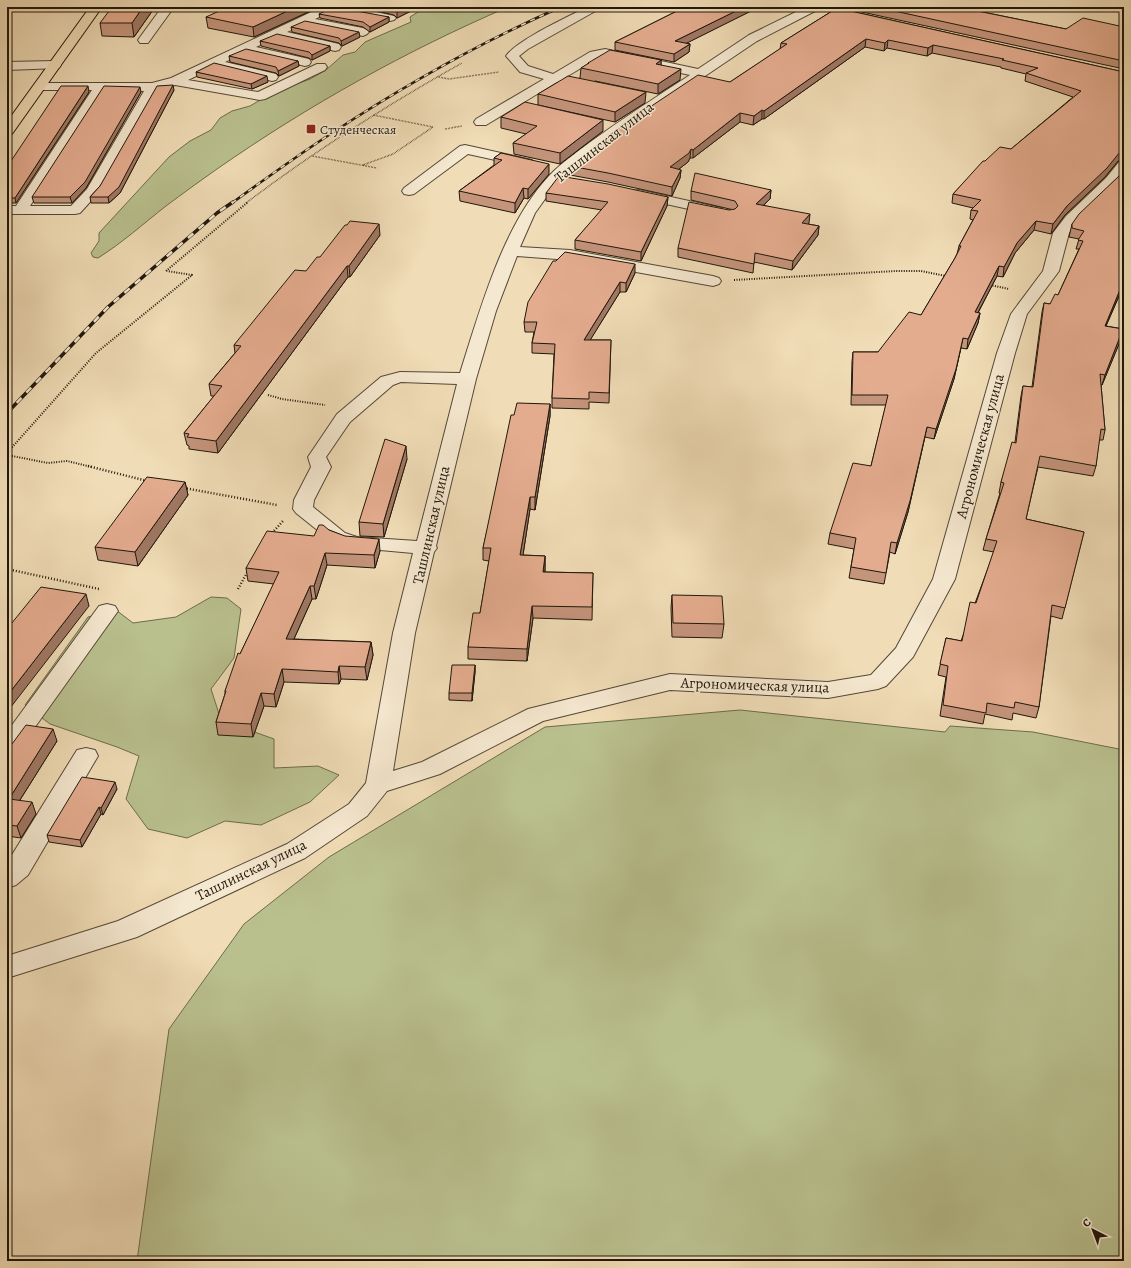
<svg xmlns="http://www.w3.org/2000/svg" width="1131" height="1268" viewBox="0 0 1131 1268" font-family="Alegreya,serif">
	<rect width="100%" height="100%" fill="#f0dcb6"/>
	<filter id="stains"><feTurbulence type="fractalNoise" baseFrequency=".005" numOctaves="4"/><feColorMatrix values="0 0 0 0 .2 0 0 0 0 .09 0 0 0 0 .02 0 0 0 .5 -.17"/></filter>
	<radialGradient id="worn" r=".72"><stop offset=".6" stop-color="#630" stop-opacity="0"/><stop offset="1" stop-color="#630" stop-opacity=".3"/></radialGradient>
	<path fill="#b9c08e" stroke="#6c6c4c" d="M426,7H508C406,51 309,105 217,169C200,181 182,194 166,206C143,224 122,243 98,258L93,257L91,253L99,241V233L169,157L190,141L211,130L220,118L232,111L250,106L272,93L310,79L326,70L343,55L355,52L365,42L411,22L410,17Z
		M211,597L227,598L241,609L234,658L211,689L221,720L274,739V768L318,766L339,775L310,802L261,825L225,821L187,838L148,829L126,799L139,756L117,747L50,724L25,705L88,617L116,610L133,623L176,617Z
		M740,710L945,732L950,726L1033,732L1124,750V1261H137L169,1029L244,924L329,857L545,727Z"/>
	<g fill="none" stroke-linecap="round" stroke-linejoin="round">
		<g stroke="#544836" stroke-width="2">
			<path id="minor" d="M162,7H174L148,43H140L138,40Z
				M322,7H353L394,16L396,18L394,20L390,21L334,10L315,19L363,28L367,30L369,32L367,34L363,36L305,24L287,32L339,44L341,47L339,50L335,51L277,37L256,47L309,59L311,62L309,65L305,66L246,52L225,62L276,74L278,77L276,80L272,81L215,67L188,80L258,92L317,64H325L327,67L325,70L265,99L260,100L175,85L157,90L100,191L80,213L75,214H7V206H16L92,90H41L37,89L35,86L37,83H152L171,78ZM104,90L144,91L87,189L71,206H30Z
				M587,7H601L599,9L528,49L519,56L528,66L553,74L590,52L605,49L698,69L749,35L806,7H821L819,9L757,41L622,132L582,162L560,181L545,199L535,213L520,247L570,250L713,276L719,278L721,281L719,284L713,286L570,260L517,256L496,311L476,379L436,546L437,548L434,552L415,633L393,771L422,762L528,709L670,674L828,682L871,675L896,648L933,579L997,353L1011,314L1043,271L1053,233L1066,216L1106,178L1119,162L1124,161V174L1116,184L1076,222L1069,233L1059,271L1027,314L1015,353L955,579L913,657L886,686L878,689L828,698L670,690L543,721L440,774L387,791L367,816L305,858L137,937L7,978V956L118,921L287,844L349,804L366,783L393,633L413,553L347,547L331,541L296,513L293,509L294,500L311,467L308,457L337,414L381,377L400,372L460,373C480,310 503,225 549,176C561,163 576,153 589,143C622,119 656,97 690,75L605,57L598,58L566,77L596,83L598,86L596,89L592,90L557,82L486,125H476L474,122L476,119L544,79L520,72L506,56C517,40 568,17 587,7ZM401,382L457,384L417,541L357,537L345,533L313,507L314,500L331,467L326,457L350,422L393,385Z
				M55,61L59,62L61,65L59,68L7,70V62Z
				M465,145L532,160L534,163L532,166L527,167L468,154L414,194L409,195L404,194L402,191L404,188L460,146Z
				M639,190L721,208L723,211L721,214L716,215L634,197L632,194L634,191Z
				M107,604L115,606L118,611L15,755L7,757V732L99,606Z
				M86,748L95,750L98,756L28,875L16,885L7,888V863L77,750Z"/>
		</g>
		<g stroke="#20170b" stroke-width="2">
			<path id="major" d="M90,7H102L12,134L7,135V122Z"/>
		</g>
		<path stroke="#20170b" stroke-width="1.5" stroke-dasharray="0.5 1" stroke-linecap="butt" d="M438,77L449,79L499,72
			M445,129L462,126
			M312,156L377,168
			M363,165L393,154L433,127L373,115
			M246,203C315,151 387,105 462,63"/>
		<path stroke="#20170b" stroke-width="2" stroke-dasharray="1 1.5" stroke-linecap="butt" d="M166,271L248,202
			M734,280L896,271H921L946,276
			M990,285L1009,289
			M268,395L282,399L325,405
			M7,453L96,353L192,275L167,271
			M7,455L48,463L67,461L92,467"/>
		<path stroke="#20170b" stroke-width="2.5" stroke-dasharray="1 2" stroke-linecap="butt" d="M88,466L147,481
			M184,488L277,505
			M272,533L283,521
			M7,569L99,589
			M238,589L248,571"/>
		<use href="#minor" fill="#f5e8d0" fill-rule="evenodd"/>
		<use href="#major" fill="#f0dcb6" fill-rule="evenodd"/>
		<g stroke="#20170b" stroke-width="2.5">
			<path id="rail-far1" d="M232,203C265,179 298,155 332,133C405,85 481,42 561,7"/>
		</g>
		<g stroke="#20170b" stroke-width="3.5">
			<path id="rail" d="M7,413L108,307L217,213L233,202"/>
		</g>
		<use href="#rail-far1" stroke="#f5e8d0" stroke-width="1.5" stroke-dasharray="5" stroke-linecap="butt"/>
		<use href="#rail" stroke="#f5e8d0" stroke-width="2.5" stroke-dasharray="7" stroke-linecap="butt"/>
	</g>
	<path fill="#c4947b" stroke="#20170b" d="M155,7L134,37L102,36L100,23Z
		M319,7L254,37L208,28L206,17Z
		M360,7H419L397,18L394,15Z
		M685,7H759L686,43L690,44L689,52L674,62L615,50V42Z
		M848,7H958L1066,29L1124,27V69L848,9Z
		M837,8L1124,72L1118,161L1105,177L1065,215L1051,234L1034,230L1015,253L1003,277L997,276L978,313H980L978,323L967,349L961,348L954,379L934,439L925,437L908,512L895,554L890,552L884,584L849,578L854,549L828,544L830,533L871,466L886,405H851L852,362L853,352H878L921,315L955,258L957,254L959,246L973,220L970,219L971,210L973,208L952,203L953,194L985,161L1011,149L1073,97L1025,81L1026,74L1001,68V67L932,53L927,56L887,48L884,51L865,47L764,119H762L753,125L740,122L693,158H690L688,162L679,169L681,170L680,178L672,196L608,182L570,175V166L730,82L780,49L781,43Z
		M319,14L389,17V22L370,32L363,27L320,18Z
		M291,27L360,37L342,46L339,43L292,32Z
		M260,41L330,46V51L312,60L309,58L261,46Z
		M229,56L298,61L299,66L279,76L276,73L230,62Z
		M661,60V65L680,80L658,94L595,81L645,103L615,122L538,105V94L580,78L581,68L588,64V63Z
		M196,72L268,82L252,89L197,77Z
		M174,90L120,193L109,203H91L90,197L100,186Z
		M89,92L16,203H7V167Z
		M141,92L86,188L72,203H34L32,197Z
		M501,117L603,131L560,164L514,154L513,143L526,134L501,128Z
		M501,153L549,174L528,199L524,198L515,213L460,201L459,191L494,165V158Z
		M1124,170V285L1106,326L1123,329L1121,339L1102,385H1101L1105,430L1103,440H1099L1096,466L1093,476L1038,467L1026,519L1084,532L1062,619L1051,616L1039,707L1036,718L1013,713L1012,720L985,714L983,724L940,716L946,677L938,675L946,638L961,641L994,552L983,550L986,539L1000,493H999L1001,482L1015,442L1021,396L1023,386L1032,387L1042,312L1044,303L1050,304L1058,295L1079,249H1076L1079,239L1069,237L1072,224L1119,176Z
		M771,190L770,199L764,205L809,223L808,224L819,226L818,235L792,270L754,262L753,273L678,257V248L729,210H734L691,200V191Z
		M546,193L668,197L667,206L641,261L575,249V240L602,210L546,201Z
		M380,235L350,277H348L218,453L189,449V446L187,445L184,433L214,396H211L209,384L235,353L234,345L306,271L320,257Z
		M635,273L626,292H620L590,340H611L609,403L589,402V409L552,408V398L554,354L532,353V343L534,332H525L524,322Z
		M550,404V416L535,510L530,509L523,555L545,556V572L593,573L592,620L533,618L527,661L468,659V647L480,613L489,561L483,560V548L514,415Z
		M407,459L384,537L360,536L359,522Z
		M185,482L188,495L138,566L98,560L95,547Z
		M329,530L380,551L375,568L327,565L316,599H312L294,639L371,642L373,655L367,680L341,679L339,684L284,682L276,707L264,706L253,737L218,735L216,722L225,694V691L240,654L274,584L248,581L246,568Z
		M672,595L724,624L722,638L672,637L671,608Z
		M475,665V672L472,701L449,700V693Z
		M57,741L20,800L36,814L21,838L7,836V746Z
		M117,789L103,815L101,814L82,847L49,842L47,835Z"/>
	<path fill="#a07864" stroke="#20170b" d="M143,7H155L134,37L132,23Z
		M296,7H319L254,37L253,27Z
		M399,7H419L397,18V8Z
		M744,7H759L675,49V41Z
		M389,17V22L370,32V27Z
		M359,32L360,37L342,46L341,41Z
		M866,39L865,47L764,119V111Z
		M888,40L887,48L884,51L885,43Z
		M690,44L689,52L674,62V54Z
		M933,45L932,53L927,56L928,48Z
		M330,46V51L312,60V55Z
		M661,60V70L656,64Z
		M298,61L299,66L279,76L278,71Z
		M681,69L680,80L658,94V84Z
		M267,76L268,82L252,89L251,84Z
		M173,85L174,90L120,193L109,203L108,197Z
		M88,86L89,92L16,203L15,198Z
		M140,87L141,92L86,188L72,203L70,197Z
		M646,92L645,103L615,122V112Z
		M762,110V119L753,125L754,116Z
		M740,113V122L693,158V150Z
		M603,120V131L560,164V153Z
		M691,149L690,158L688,162L670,176V167Z
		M1120,152H1124V160L1118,161L1105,177L1065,215L1051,234L1053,224L1067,206Z
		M549,164V174L528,199V189Z
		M681,170L680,178L672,196V187Z
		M523,188L524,198L515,213V203Z
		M771,190L770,199L755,213L756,204Z
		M668,197L667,206L641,261V252Z
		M810,214L809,223L802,232V223Z
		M1036,221L1034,230L1015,253L1003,277L1004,267L1017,243Z
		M379,224L380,235L350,277L349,266Z
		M819,226L818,235L792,270L793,261Z
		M635,264V273L626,292V283Z
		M347,266L348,277L218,453L216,441Z
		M999,266L997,276L973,322L975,312Z
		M1124,280V284L1102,335L1105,326Z
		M620,282V292L584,350V340Z
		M980,313L978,323L967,349L968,339Z
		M1123,329L1121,339L1102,385L1105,375Z
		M963,338L954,379L934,439L936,429Z
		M550,404V416L535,510V497Z
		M927,427L908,512L895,554L897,543Z
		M406,446L407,459L384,537L383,524Z
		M185,482L188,495L138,566L135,552Z
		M530,497V509L521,568L520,555Z
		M379,539L380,551L375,568L374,555Z
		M325,553L327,565L316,599L314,586Z
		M545,556V569L543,584V572Z
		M310,586L312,599L288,652L286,639Z
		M86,594L89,606L7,712V696Z
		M532,606L533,618L527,661V649Z
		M371,642L373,655L367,680L365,667Z
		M475,665V672L472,701V693Z
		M339,666L341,679L339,684L338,672Z
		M282,669L284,682L276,707L274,694Z
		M261,693L264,706L253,737L251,724Z
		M53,729L57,741L13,811L9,799Z
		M115,782L117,789L103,815L101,808Z
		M32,802L36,814L21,838L17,826Z
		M99,807L101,814L82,847L80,840Z"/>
	<path fill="#e4ac8f" stroke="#20170b" d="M112,7H143L132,23H100Z
		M228,7H296L253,27L206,17Z
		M333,7H335L389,17L370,27L363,22L319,14Z
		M685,7H744L675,41L690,44L674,54L615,42Z
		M876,7H958L1066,29L1083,18L1124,27V61Z
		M837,8L1124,72V152H1120L1107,168L1067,206L1053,224L1036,221L1017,243L1004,267L999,266L975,312L980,313L968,339L963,338L956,369L936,429L927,427L910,501L897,543L891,542L886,573L851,567L856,538L830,533L853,463L871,466L888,395H852L853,352H878L909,312L921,315L955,258L961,246H959L978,211L971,210L981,200L953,194L983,161H985L1000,147L1011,149L1081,91L1026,73L1038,68L1002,60L1004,59L933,45L928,48L888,40L885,43L866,39L764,111L762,110L754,116L740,113L693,150L691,149L689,153L670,167L681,170L672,187L608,173L570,166L623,125L698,75L730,82L787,44L781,43Z
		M305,21L359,32L341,41L339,38L291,27Z
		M277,34L330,46L312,55L309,52L260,41Z
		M246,49L298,61L278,71L276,67L229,56Z
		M610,50L661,60L656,64L681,69L658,84L581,68L589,63H588Z
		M214,63L267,76L251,84L196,72Z
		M568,76L646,92L615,112L538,94Z
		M173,85L119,187L108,197H90L100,186L157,86Z
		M61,86H88L15,198H7V167Z
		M104,86L140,87L85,182L70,197H32Z
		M525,102L603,120L560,153L513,143L537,126L501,117Z
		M501,153L549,164L528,189L523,188L515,203L459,191L502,160L494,158Z
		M1124,170V280L1105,326L1123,329L1105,375L1100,374L1105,430L1101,429L1096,466L1040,456L1026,519L1084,532L1065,608L1052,605L1039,707L1015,702L1014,708L987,703L986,713L943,705L948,666L940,664L946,638L962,641L970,602L976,603L997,541L986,539L1004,483L1001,482L1012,442L1016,443L1023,386L1033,387L1044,303L1050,304L1055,294L1058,295L1083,241L1078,240L1084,231L1072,228V224L1079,214L1119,176Z
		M695,173L771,190L756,204L810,214L802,223L819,226L793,261L755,253L754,264L678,248L689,202L729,210L735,209L738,206L735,201L691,191Z
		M559,176L608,184L668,197L641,252L575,240L608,202L546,193Z
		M350,221L379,224L349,266H347L216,441L187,437L189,434L184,433L222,386L209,384L241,346L234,345L295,270L306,271L317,257H320L345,225H347Z
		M565,252L635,264L626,283L620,282L584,340H611L609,393L589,392V399L552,398L555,344L532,343L537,322H524L528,302L553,261H556Z
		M517,403L550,404L535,497H530L520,555L545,556L543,572L593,573L592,607L532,606L527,649L468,647L473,613H480L491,548H483L511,415H514Z
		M385,439L406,446L383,524L359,522Z
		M147,477L185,482L135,552L95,547Z
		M319,525H323L329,530L345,536L379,539L374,555L325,553L314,586H310L286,639L371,642L365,667L339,666L338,672L282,669L274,694L261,693L251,724L216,722L226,691H225L238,653L240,654L279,572L246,568L267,531L314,536Z
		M41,587L86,594L7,696V629Z
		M672,595L722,596L724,624L673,623Z
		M452,665H475L472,693H449Z
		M26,725L53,729L9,799L32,802L17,826L7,825V746L12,744Z
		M82,777L115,782L101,808L99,807L80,840L47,835Z"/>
	<rect fill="#8f2418" stroke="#f5e8d0" stroke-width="1.5" x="306" y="124" width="10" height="10" rx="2"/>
	<g text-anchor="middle" stroke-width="3" stroke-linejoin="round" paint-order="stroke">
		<g font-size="13" fill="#20170b" stroke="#f5e8d0" text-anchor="start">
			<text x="320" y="134">Студенческая</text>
		</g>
		<g font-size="15" fill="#20170b" stroke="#f5e8d0">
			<text transform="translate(604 142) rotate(-38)" y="5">Ташлинская улица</text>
			<text transform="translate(980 446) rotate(-75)" y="5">Агрономическая улица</text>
			<text transform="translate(431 525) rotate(-77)" y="5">Ташлинская улица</text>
			<text transform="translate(755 685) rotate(2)" y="5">Агрономическая улица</text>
			<text transform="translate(251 870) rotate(-26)" y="5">Ташлинская улица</text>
		</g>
	</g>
	<rect width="1131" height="1268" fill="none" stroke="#f0dcb6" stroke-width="24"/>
	<rect x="8" y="8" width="1115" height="1252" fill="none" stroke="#20170b" stroke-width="2"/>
	<rect x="12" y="12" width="1107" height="1244" fill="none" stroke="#20170b"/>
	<g transform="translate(1093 1230) rotate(318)" stroke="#f5e8d0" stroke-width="3" paint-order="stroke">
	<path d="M0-3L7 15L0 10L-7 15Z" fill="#20170b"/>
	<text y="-6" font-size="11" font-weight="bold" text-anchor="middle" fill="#20170b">С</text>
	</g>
	<rect width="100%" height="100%" filter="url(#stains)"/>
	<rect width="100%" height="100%" fill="url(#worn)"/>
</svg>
